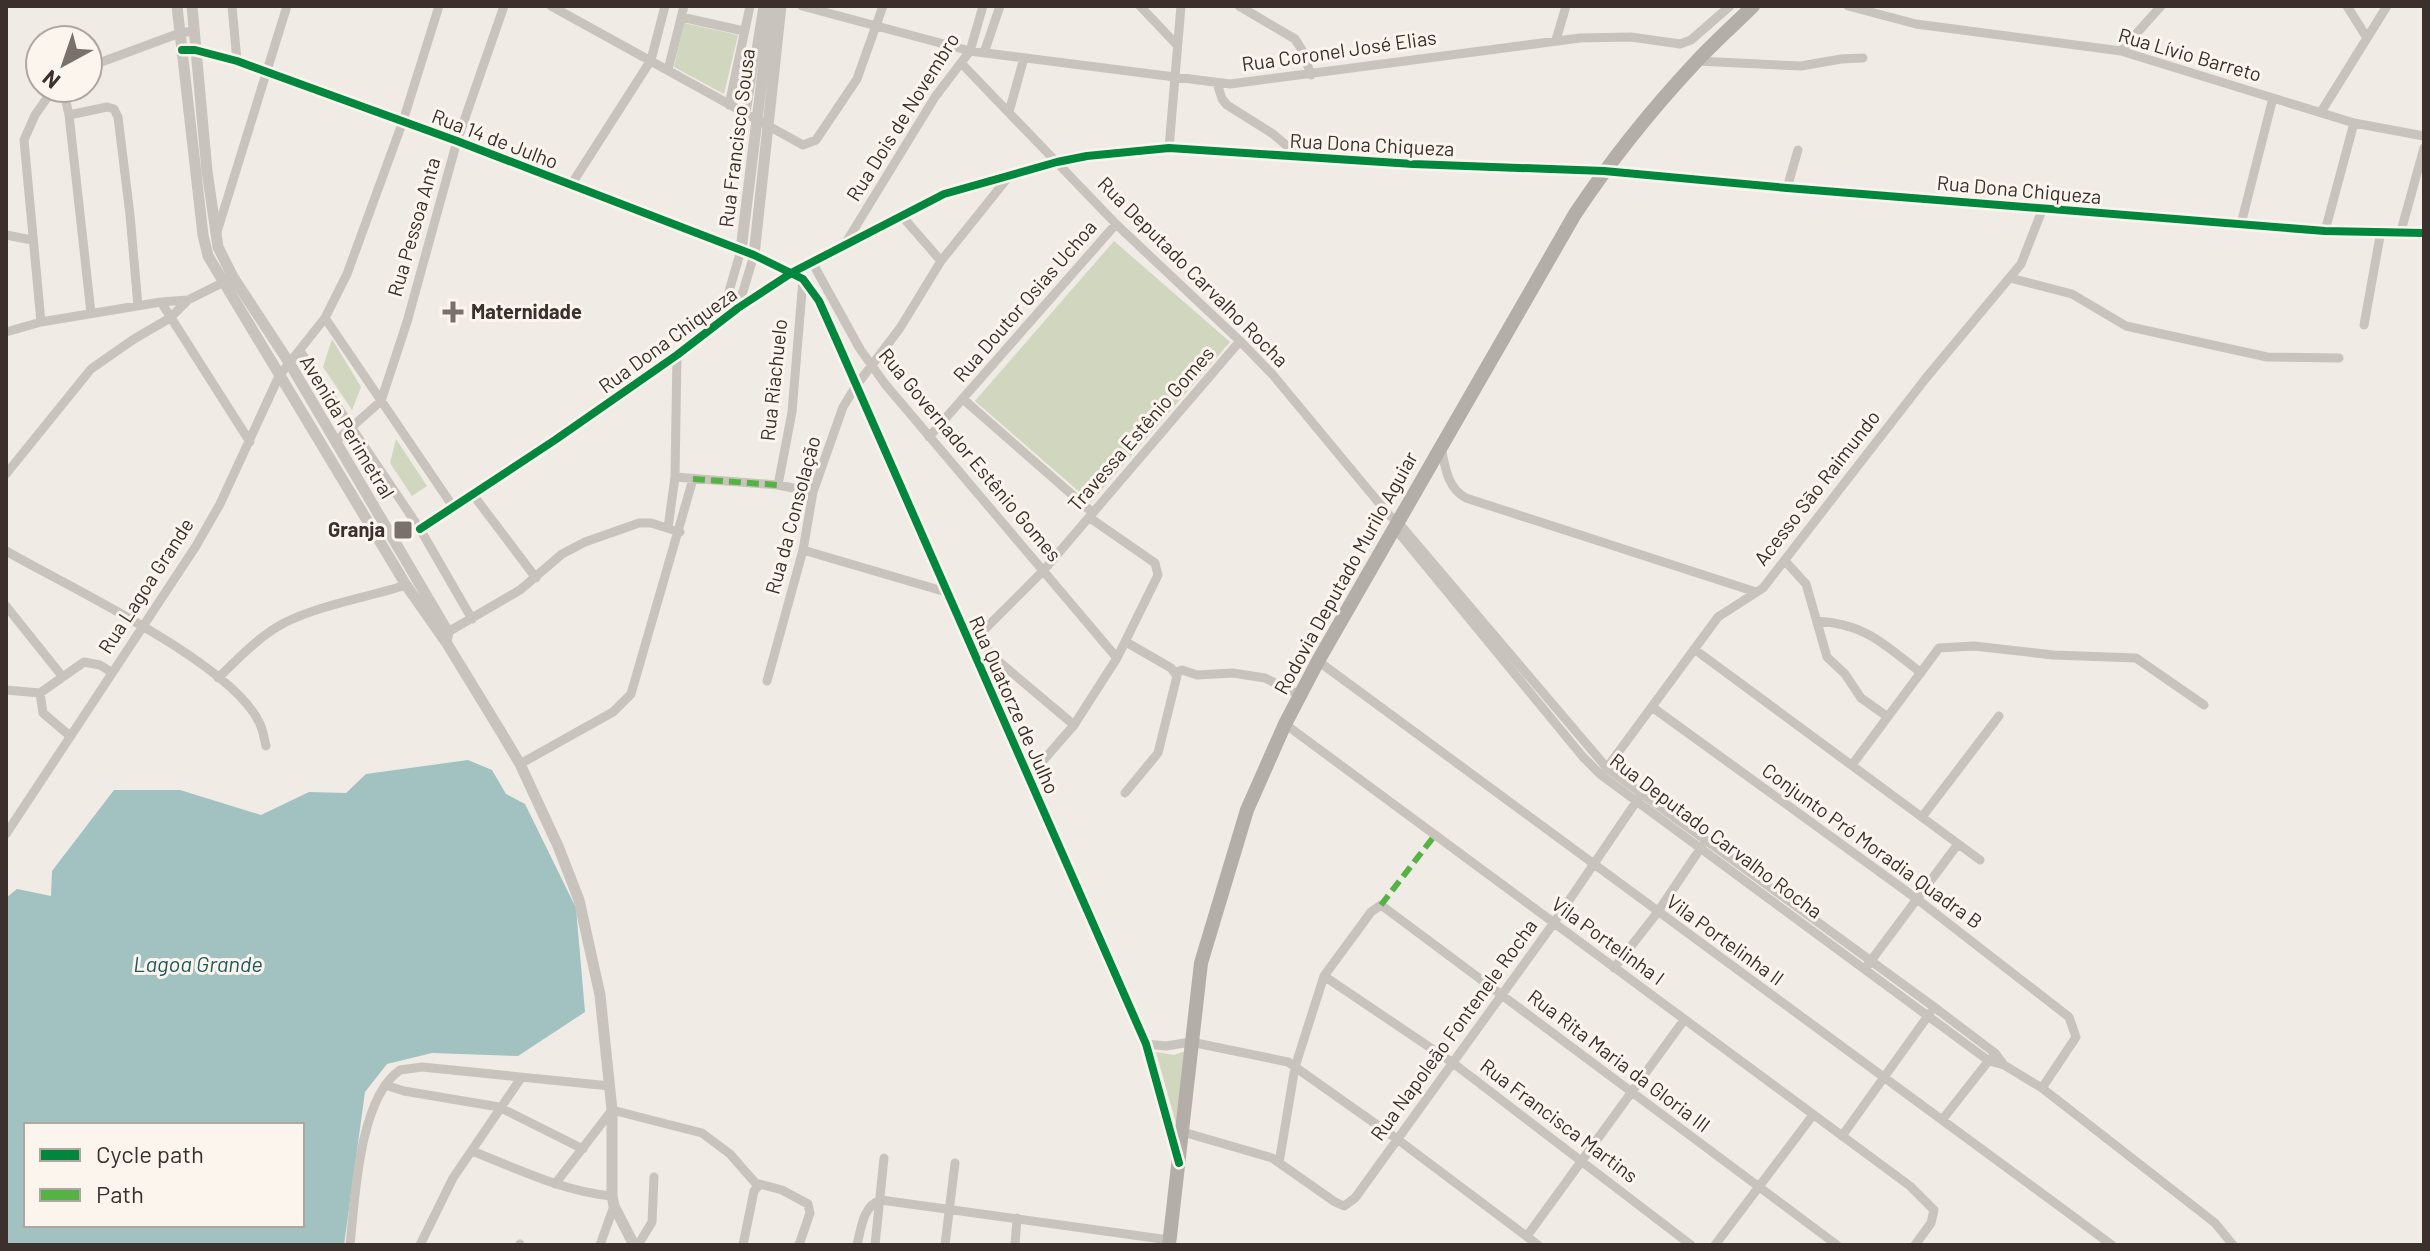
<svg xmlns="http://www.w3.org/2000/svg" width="2430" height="1251" viewBox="0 0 2430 1251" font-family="Barlow,sans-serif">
	<rect width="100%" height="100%" fill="#f0ebe5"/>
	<path fill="#d1d6bf" d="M684,23L738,35L724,94L674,67Z
		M1114,241L1230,342L1091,502L975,401Z
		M332,339L361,387L352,410L323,367Z
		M396,439L427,486L412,496L390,463Z
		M1188,1050L1177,1127L1156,1052L1174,1055Z"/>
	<path fill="#a1c2c1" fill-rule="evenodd" d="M468,760L492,770L506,794L525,804L576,908L585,1012L518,1056L432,1053L387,1064L365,1092L344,1245H6V898L17,889L51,896L52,871L114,790H180L261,815L309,792L346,793L366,774ZM26,1125H302V1225H26Z"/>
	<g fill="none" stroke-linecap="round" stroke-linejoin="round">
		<path stroke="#c9c3be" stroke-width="9" d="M232,6L237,61
			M551,6L803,145L816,140L857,79L883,6
			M802,6L970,51L1230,84L1580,38L1631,37L1680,44L1691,40L1730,6
			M1140,6L1176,44
			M1239,6L1295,39L1302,50L1311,75
			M1848,6L1916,24L2121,51L2354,123L2424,136
			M2347,6L2367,38
			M681,17L744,31
			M1556,40L1566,6
			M2121,51L2161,6
			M984,53L1000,6
			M1697,61L1801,66L1841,59L1863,58
			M962,64L1116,224L1240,341L1273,375L1389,515L1397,521L1607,768L1934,1007L1995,1053L2004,1065
			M88,67L180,33L194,31
			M668,70L684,6
			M1217,83L1222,99L1227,105L1273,134L1299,156
			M63,88L69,115L91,313
			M729,105L750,6
			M1009,112L1024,58
			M2321,112L2387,6
			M746,113L763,6
			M69,115L107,107L114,109L118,117L130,215L138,306
			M1169,148L1181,6
			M571,185L651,60L665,6
			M1787,188L1798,150
			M901,215L941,261
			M2241,224L2273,98
			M2325,231L2354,123
			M2401,231L2424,148
			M217,232L287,6
			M6,235L32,240
			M845,244L935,97L970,51L983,6
			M812,262L860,349L885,384L1117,658
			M2010,278L2072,294L2126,326L2267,357L2339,358
			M161,302L250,442
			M738,308L754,255
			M325,318L454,508
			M721,319L741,250
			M41,322L24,140L35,115L54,88
			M2364,325L2381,231
			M6,332L41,322L161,302L188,300L230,279
			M300,351L420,529L472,619
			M963,399L1093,513
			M929,437L1116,224
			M336,441L381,401L407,322L457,141L504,6
			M1441,447C1445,466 1447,488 1466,498L1756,592
			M6,474L91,369L134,339L170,318L188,300
			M675,477L778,485L813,492
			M778,485L792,412L803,279
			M474,496L536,578
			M1393,526L1583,757L1601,775L1989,1061L2004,1065L2042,1088L2215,1223L2233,1245
			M668,528L675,477L677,355
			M420,529L555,440L677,355L738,308L793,272L944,194L973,184L1057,162L1122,152L1169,148L1413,164L1604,171
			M803,550L946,592
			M6,551C67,586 230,662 259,722C263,729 264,738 266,746
			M1785,561L1806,584L1827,657L1845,674L1861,698L1888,717
			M6,606L62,676
			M1817,621C1866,624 1884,644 1921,673
			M448,632L520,590L562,554L585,542L639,523H651L680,532
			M978,637L997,660L1074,725
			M970,644L1043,571L1240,341
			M1694,649L1980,860
			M1318,661L2112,1245
			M1176,672L1182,670L1197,675L1233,673L1265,678L1300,695
			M218,678C239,658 260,635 286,622C320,605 369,597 406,585
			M767,681L803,550L813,492L843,407L856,386L900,328L941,261L1010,175
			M6,690L40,693L84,662L100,665L111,672
			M40,693L43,713L70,736
			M1652,707L1917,899L2069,1017L2076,1037L2042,1088
			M1285,724L1910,1186L1934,1210L1931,1223L1915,1245
			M520,764L613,712L631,694L693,479
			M1852,765L1939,648L1974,646L2053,655L2136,658L2204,705
			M1606,769L1718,617L1763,588L1926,378L2021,264L2043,208
			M1028,778L1074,725L1117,658L1158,575L1155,563L1090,518
			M1125,793L1158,753L1177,676L1171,668L1126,642
			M1922,817L1999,716
			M6,834L196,546L220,504L279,376L325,318L347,274L403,121L439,6
			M1867,966L1958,844
			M1614,968L1657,913L1702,846
			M1324,976L1453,1063L1691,1245
			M1146,1044L1166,1046L1191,1042L1288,1062L1397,1139L1538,1245
			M385,1085L404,1091L499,1107L583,1149
			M1942,1120L1990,1059
			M1183,1132L1272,1158L1335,1202L1344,1206L1355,1198L1553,924L1638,799
			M1842,1136L1930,1013
			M472,1151C518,1169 562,1191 612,1196
			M1279,1163L1295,1067L1324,976L1371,912L1381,905L1837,1245
			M555,1184L612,1110L702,1133L730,1154L758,1186
			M1527,1236L1684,1020
			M350,1245C355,1198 359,1098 400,1070L422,1067L610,1086
			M420,1245L453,1178L521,1078
			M520,1245V1244
			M600,1245L614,1206
			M638,1245L652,1222L654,1177
			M743,1245L754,1191L760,1184L782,1190L808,1204L810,1213L799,1245
			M857,1245C861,1229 863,1205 881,1200L1169,1240
			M875,1245L884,1158
			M945,1245L955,1163
			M1015,1245L1017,1218
			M1715,1245L1813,1115"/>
		<path stroke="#c9c3be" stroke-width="11" d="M177,6L203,235L208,256L406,585L446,642L501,732L520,764L558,846L579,900L600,995L612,1110V1196L614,1206L634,1245
			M192,6L207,171L218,247L233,277L290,364L448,632L446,642
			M182,50H195L237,61L457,141L754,255L803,279L819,301L836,339L1146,1044L1177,1155
			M1604,171L1787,188L2325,231L2424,233
			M741,250L771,6
			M754,255L781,6"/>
		<path stroke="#b4aea8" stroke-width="14" d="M1169,1245L1201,963L1247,810L1285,724L1318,661L1575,214C1611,160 1651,110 1695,63C1713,43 1734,25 1753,6"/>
		<path stroke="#57b246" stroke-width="6" stroke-dasharray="12 6" stroke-linecap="butt" d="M693,479L778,485
			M1381,905L1435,835"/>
		<g stroke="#fbf5ee" stroke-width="13">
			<path id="cycleway" d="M182,50H195L237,61L457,141L754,255L803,279L819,301L836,339L1146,1044L1179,1163
				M420,529L555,440L677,355L738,308L793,272L944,194L1057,162L1087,156L1169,148L1413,164L1604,171L1787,188L2325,231L2424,233"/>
		</g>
		<use href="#cycleway" stroke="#00873e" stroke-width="8"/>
	</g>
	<g fill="#7a716c" stroke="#fbf5ee" stroke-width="3">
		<path d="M449 300h8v8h8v8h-8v8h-8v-8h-8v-8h8z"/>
		<rect x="393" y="520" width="20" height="20" rx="4"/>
	</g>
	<g text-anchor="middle" stroke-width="6" stroke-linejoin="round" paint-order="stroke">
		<g font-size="20" fill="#3b302b" stroke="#fbf5ee">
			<text transform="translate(1339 51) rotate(-8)" y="7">Rua Coronel José Elias</text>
			<text transform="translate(2190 55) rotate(16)" y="7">Rua Lívio Barreto</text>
			<text transform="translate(903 117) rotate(-58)" y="7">Rua Dois de Novembro</text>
			<text transform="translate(737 138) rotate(-83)" y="7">Rua Francisco Sousa</text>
			<text transform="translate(495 139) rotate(21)" y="7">Rua 14 de Julho</text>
			<text transform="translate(1372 145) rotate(3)" y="7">Rua Dona Chiqueza</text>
			<text transform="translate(2019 190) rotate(5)" y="7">Rua Dona Chiqueza</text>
			<text transform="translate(414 227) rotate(-74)" y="7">Rua Pessoa Anta</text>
			<text transform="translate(1193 272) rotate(45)" y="7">Rua Deputado Carvalho Rocha</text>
			<text transform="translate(1025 301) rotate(-49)" y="7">Rua Doutor Osias Uchoa</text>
			<text transform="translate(668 340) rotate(-36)" y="7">Rua Dona Chiqueza</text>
			<text transform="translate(774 380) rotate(-84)" y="7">Rua Riachuelo</text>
			<text transform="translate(347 427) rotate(59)" y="7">Avenida Perimetral</text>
			<text transform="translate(1141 429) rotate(-49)" y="7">Travessa Estênio Gomes</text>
			<text transform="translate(970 455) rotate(50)" y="7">Rua Governador Estênio Gomes</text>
			<text transform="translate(1817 488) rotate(-52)" y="7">Acesso São Raimundo</text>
			<text transform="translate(793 515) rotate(-75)" y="7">Rua da Consolação</text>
			<text transform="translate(1346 573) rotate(-61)" y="7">Rodovia Deputado Murilo Aguiar</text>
			<text transform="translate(146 586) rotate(-57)" y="7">Rua Lagoa Grande</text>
			<text transform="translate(1014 705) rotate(66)" y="7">Rua Quatorze de Julho</text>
			<text transform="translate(1716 836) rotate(37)" y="7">Rua Deputado Carvalho Rocha</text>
			<text transform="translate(1872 846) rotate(36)" y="7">Conjunto Pró Moradia Quadra B</text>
			<text transform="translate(1725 940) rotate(36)" y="7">Vila Portelinha II</text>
			<text transform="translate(1608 941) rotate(36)" y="7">Vila Portelinha I</text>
			<text transform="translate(1454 1030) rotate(-54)" y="7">Rua Napoleão Fontenele Rocha</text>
			<text transform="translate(1619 1061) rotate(37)" y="7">Rua Rita Maria da Gloria III</text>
			<text transform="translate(1559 1121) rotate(37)" y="7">Rua Francisca Martins</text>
		</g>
		<g font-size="20" font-weight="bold" fill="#3b302b" stroke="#fbf5ee" text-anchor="start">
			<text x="471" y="319">Maternidade</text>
			<text x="385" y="537" text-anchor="end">Granja</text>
		</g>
		<g font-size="22" font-style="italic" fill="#1f5a5e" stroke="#fbf5ee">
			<text x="198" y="972">Lagoa Grande</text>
		</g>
	</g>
	<rect width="2430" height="1251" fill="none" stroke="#3b302b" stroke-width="16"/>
	<rect x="24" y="1123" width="280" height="104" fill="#fbf5ee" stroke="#aea6a0" stroke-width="2"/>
	<rect x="40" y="1149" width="40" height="12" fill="#00873e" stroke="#aea6a0" stroke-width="2"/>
	<text x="96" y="1163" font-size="24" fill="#3b302b">Cycle path</text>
	<rect x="40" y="1189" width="40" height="12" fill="#57b246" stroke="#aea6a0" stroke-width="2"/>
	<text x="96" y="1203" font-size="24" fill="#3b302b">Path</text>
	<g transform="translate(64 64) rotate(220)"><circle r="38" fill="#fbf5ee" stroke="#aea6a0" stroke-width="2"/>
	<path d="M0-6L14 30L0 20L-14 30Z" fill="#7a716c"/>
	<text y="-12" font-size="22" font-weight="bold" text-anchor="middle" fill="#3b302b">N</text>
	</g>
</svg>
